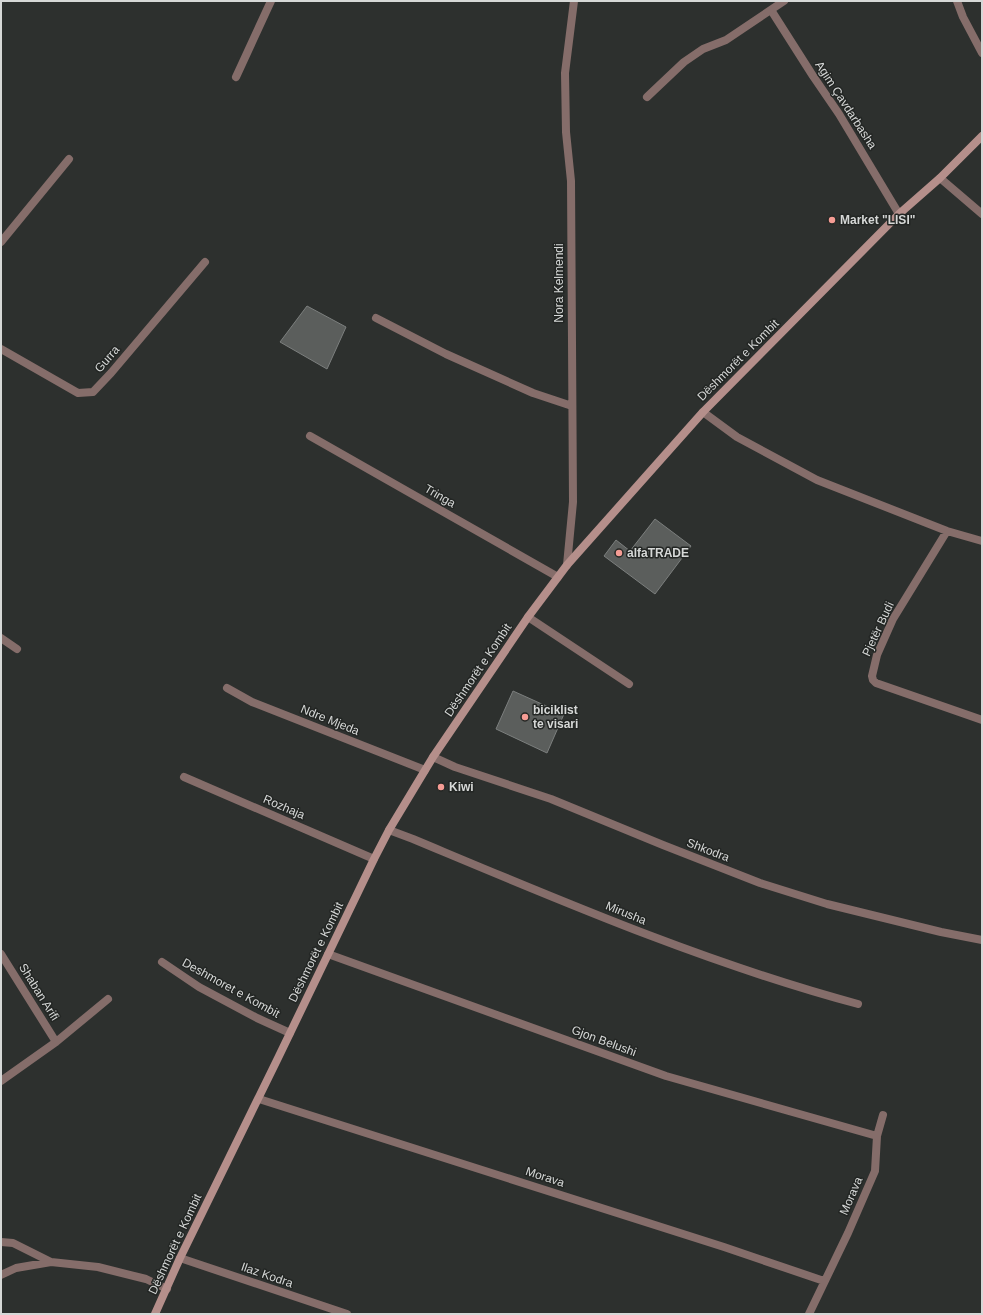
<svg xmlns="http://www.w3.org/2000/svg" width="983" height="1315" viewBox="0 0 983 1315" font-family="Helvetica,sans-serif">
	<rect width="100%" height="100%" fill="#2d302e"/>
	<path fill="#5b5e5c" stroke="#7c7f7e" d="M307,306L346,327L327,369L280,342Z
		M655,519L691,546L655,594L604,556L616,540L630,551Z
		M513,691L564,714L547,753L496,729Z"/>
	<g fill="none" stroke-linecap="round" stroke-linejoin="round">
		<path stroke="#856d6a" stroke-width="8" d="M957,1L963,17L982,53
			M771,10L813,76L839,114L899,214
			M236,77L271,1
			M647,97L684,62L703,49L726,40L784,1
			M940,178L982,214
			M1,242L69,159
			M376,318L446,354L533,393L572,406
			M1,349L78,393L93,392L111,373L205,262
			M703,412L737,437L817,480L947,531L982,541
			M310,436L558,577
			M947,531L893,619L877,655L872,676L873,680L876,683L982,720
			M567,565L573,502L571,181L566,132L565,73L574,1
			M528,617L629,684
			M1,638L17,649
			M227,688L252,702L425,770
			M433,757L455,767L551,799L663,845L760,883L827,904L941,932L982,940
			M184,777L374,859
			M389,830L413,839C559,900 705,963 858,1004
			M1,954L56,1042
			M328,954L666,1076L877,1136
			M162,962L199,987L257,1018L290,1033
			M1,1081L56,1042L108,999
			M259,1099L724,1247L824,1281
			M1,1242L13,1243L51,1262
			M1,1275L16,1268L51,1262L98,1267L146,1279L167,1289
			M809,1314L848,1233L875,1171L877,1136L883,1115"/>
		<path stroke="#856d6a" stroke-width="8" d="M180,1258L347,1314"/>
		<path stroke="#b58f8b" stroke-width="8" d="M155,1314L180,1258L279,1056L374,859L389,830L433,757L528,617L567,565L703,412L899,214L940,178L982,136"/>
	</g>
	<g fill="#f59c94" stroke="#232624" stroke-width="1.5">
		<circle cx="832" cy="220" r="4"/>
		<circle cx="619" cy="553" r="4"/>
		<circle cx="525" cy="717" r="4"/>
		<circle cx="441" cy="787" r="4"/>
	</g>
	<g text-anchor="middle" stroke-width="3" stroke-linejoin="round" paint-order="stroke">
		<g font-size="12" fill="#d6d8d7" stroke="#232624">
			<text transform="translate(846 105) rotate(57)" y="4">Agim Çavdarbasha</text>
			<text transform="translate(559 283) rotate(-90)" y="4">Nora Kelmendi</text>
			<text transform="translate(107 359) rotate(-49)" y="4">Gurra</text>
			<text transform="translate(738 360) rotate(-45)" y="4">Dëshmorët e Kombit</text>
			<text transform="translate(440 496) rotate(30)" y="4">Tringa</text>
			<text transform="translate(878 629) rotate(-65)" y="4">Pjetër Budi</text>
			<text transform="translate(478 670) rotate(-56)" y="4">Dëshmorët e Kombit</text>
			<text transform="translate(330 720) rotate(22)" y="4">Ndre Mjeda</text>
			<text transform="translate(284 807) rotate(23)" y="4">Rozhaja</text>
			<text transform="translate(708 850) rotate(21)" y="4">Shkodra</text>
			<text transform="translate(626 913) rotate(22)" y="4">Mirusha</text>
			<text transform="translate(316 952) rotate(-64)" y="4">Dëshmorët e Kombit</text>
			<text transform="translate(231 988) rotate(29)" y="4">Deshmoret e Kombit</text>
			<text transform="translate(39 992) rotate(58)" y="4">Shaban Arifi</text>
			<text transform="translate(604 1041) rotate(20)" y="4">Gjon Belushi</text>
			<text transform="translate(545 1177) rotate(18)" y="4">Morava</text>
			<text transform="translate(851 1196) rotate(-67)" y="4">Morava</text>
			<text transform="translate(175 1244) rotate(-65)" y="4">Dëshmorët e Kombit</text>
			<text transform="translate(267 1275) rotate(19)" y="4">Ilaz Kodra</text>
		</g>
		<g font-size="12" font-weight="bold" fill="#d6d8d7" stroke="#232624" text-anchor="start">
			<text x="840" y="224">Market "LISI"</text>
			<text x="627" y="557">alfaTRADE</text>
			<text x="533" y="714">biciklist<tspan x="533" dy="14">te visari</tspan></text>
			<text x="449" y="791">Kiwi</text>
		</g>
	</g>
	<rect width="983" height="1315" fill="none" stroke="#d6d8d7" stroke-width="4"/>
</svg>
